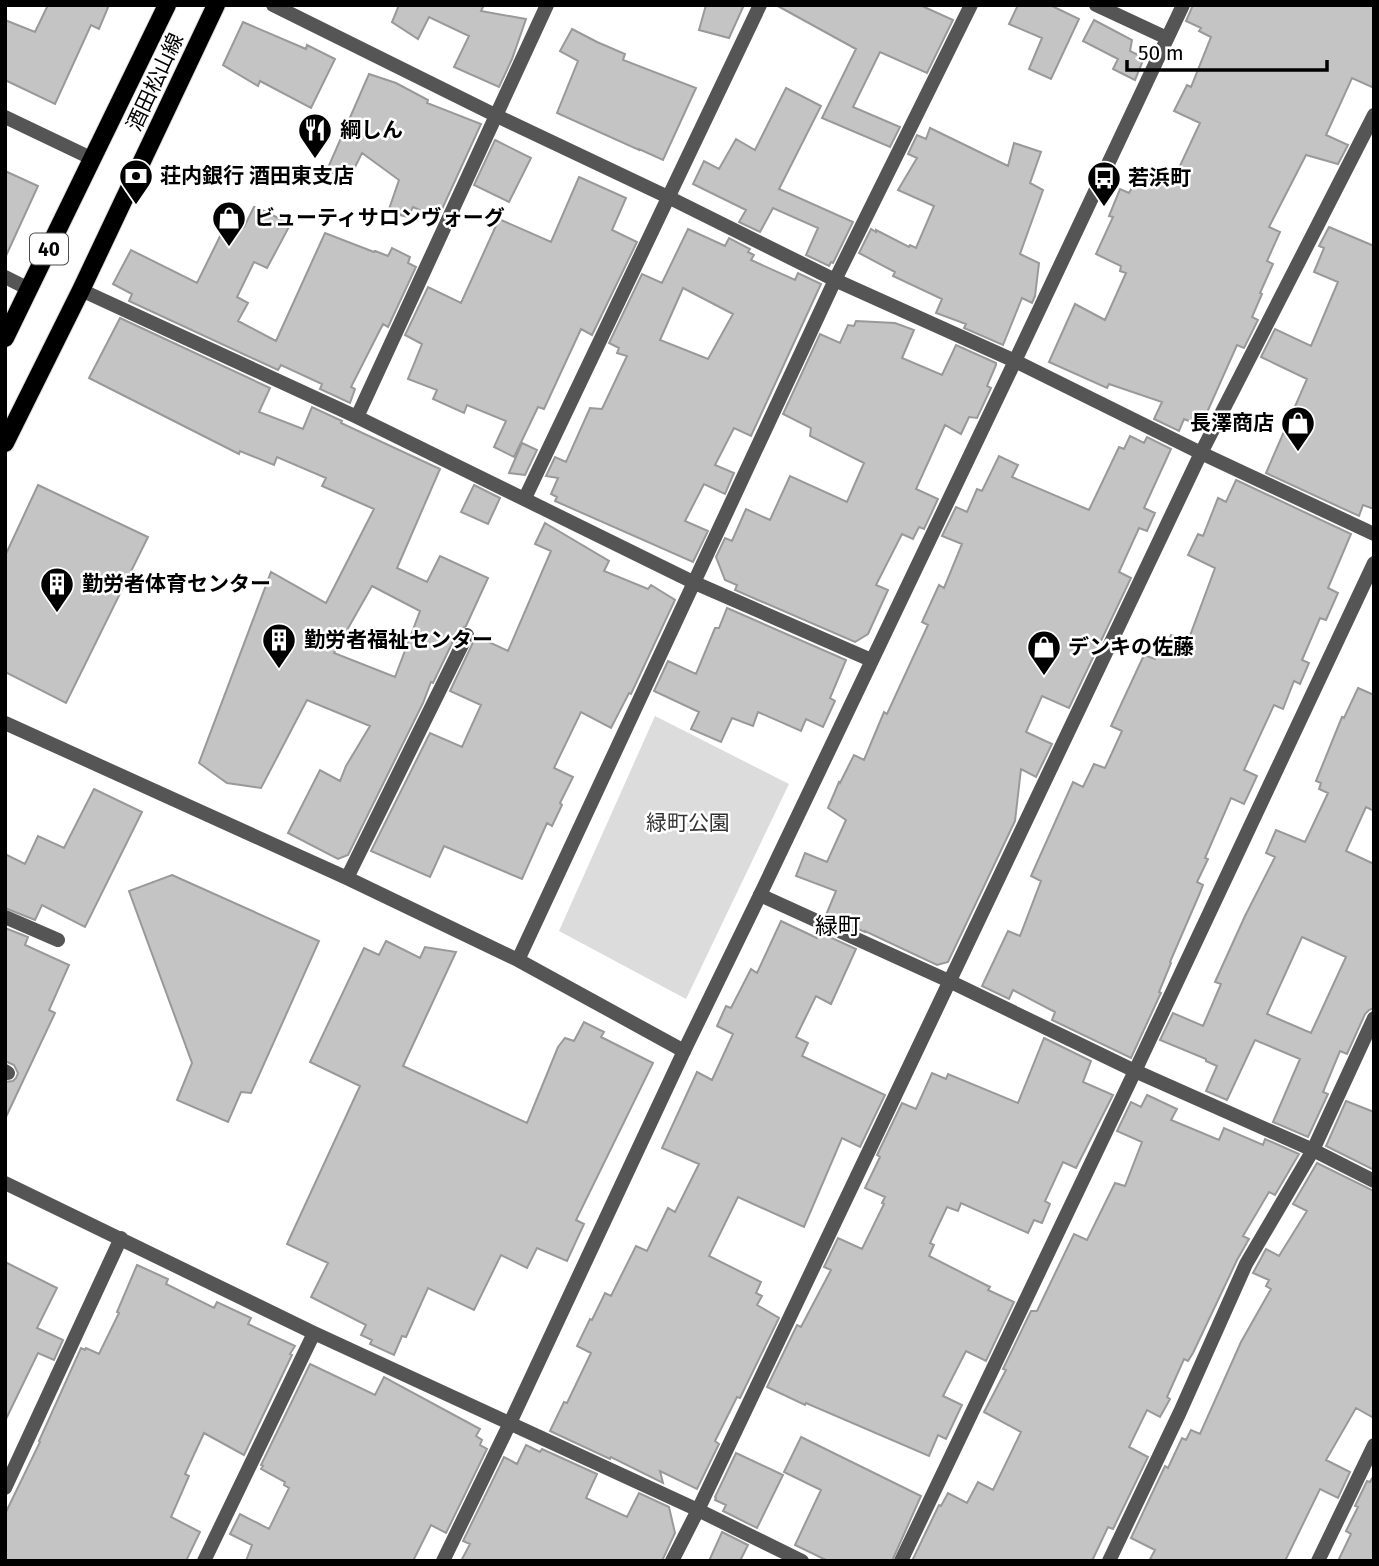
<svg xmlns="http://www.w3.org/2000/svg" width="1379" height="1566" viewBox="0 0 1379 1566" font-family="'Fira Sans','Noto Sans JP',sans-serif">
	<rect width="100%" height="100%" fill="#fff"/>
	<path fill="#dcdcdc" d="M655,716L789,784L686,999L559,931Z"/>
	<path fill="#c4c4c4" stroke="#999" stroke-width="2" fill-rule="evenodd" d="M44,5H109L99,29L91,25L55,104L5,80V20L35,32L47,7Z
		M399,5H484L481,11L526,19L512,59L499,87L454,67L469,36L429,17L418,39L392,22Z
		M706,5H744L729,38L699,30Z
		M776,5H920L953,20L927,73L880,52L853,107L900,127L890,147L822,118L856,49Z
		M1018,5H1050L1079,19L1051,79L1029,69L1042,38L1009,24Z
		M1193,5H1374V88L1352,78L1326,135L1348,145L1338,164L1306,155L1269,227L1280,232L1267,261L1273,264L1260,293L1262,294L1252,317L1258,320L1244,348L1237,345L1201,426L1184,419L1179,431L1154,419L1162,402L1109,384L1107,388L1049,362L1075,304L1105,320L1126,273L1120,271L1121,266L1096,254L1113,217L1109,216L1120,189L1129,193L1143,168L1172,183L1200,123L1174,111L1187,85L1191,87L1211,37L1199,31L1201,28L1186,21Z
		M1094,20L1132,40L1130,51L1144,58L1135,80L1113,69L1118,59L1083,41Z
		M243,22L306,49L307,45L335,59L311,108L260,81L258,86L223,65Z
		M572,29L597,42L625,54L623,60L696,88L663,160L639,149V150L557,113L578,61L560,51Z
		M369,74L396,83L428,100L427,103L481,124L438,218L413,207L408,217L388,212L399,180L362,153L348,181L327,170Z
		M786,88L821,106L779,189L853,222L833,263L831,262L829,266L806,255L818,228L773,208L760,232L739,222L746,210L693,184L704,161L719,169L736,139L755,150Z
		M930,128L1008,166L1014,143L1041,152L1030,183L1043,190L1020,254L1039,263L1035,296L1032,303L1022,298L1003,345L964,328L966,324L936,313L942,299L893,276L895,272L859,253L871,229L876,232V230L909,247L910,245L916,248L934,206L898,190L917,158L908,154L917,135L926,139Z
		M495,140L531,158L509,202L474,185Z
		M5,171L38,186L5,258Z
		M579,177L626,198L612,230L637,242L592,335L581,329L544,409L538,407L514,457L494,447L506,421L467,405L464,413L433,399L437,390L408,379L422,344L405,335L428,287L461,303L499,219L551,242Z
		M254,207L269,213L290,225L267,268L254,262L237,297L248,303L238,321L276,341L325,233L374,252L375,251L388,256L392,248L410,257L408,263L416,267L388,327L383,324L351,387L355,389L350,403L320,389L322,384L281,365L278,370L129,301L132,294L113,284L131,250L197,283L228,220L244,227Z
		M1329,227L1374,246V509L1363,505L1359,516L1266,473L1307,379L1261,357L1275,329L1311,346L1338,282L1314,272L1324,248L1319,246Z
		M688,229L725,246L729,238L750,249L748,252L754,255L751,260L795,280L798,273L821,284L751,436L734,428L715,465L734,473L725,494L704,484L685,521L708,531L693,562L555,501L557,497L551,494L558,478L546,476L555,457L566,462L590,408L602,409L627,356L617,353L619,348L609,343L642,274L662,283ZM683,288L733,314L708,359L660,340Z
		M120,318L270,388L259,412L303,429L312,407L342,421L341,423L440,469L397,568L427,582L440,556L488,578L466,626L458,631L433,683L431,682L423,703L348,855L338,859L288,833L320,770L340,781L346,766L370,726L307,700L261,788L227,783L199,763L271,572L326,603L374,509L322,486L326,478L277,457L274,465L240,451L239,454L89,378ZM372,586L420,611L395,677L334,653Z
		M856,321L895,323L914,330L902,358L942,375L956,345L996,363V365L987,386L991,388L977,418L969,417L961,434L945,425L916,489L938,499L924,529L919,527L913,539L902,534L876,585L888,590L868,634L855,642L735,590L737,585L725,580L716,557L725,538L732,541L746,509L770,520L790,476L847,502L864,463L810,436L811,428L783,414L820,334L840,343L848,325L854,326Z
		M1130,436L1144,443L1147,437L1171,449L1144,508L1155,513L1147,531L1139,528L1119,572L1131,578L1069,708L1042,696L1026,732L1052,744L1036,777L1021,769L1015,821L948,962L937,965L865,931V932L826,915L836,891L796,876L805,853L827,862L846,820L828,808L839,782L840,783L854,755L864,760L884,712L887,714L928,625L922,622L939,585L944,588L962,544L942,536L956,507L967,512L977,489L982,491L999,456L1018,465L1012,477L1089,510L1119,447L1124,449Z
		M522,443L537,450L525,475L509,473Z
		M1236,480L1351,534L1328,588L1338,593L1326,620L1320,618L1302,660L1309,663L1300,684L1294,681L1283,709L1274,705L1244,770L1257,776L1244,804L1231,798L1205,858L1208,859L1197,882L1203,885L1199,895L1170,962L1171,963L1159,992L1161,993L1159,997L1131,1058L1052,1020L1055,1012L1013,990L1009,999L982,986L1008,931L1020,936L1041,881L1031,876L1073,782L1083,787L1094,764L1105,768L1122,731L1111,726L1144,655L1155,659L1162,641L1168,643L1171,635L1188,641L1215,568L1188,555L1198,534L1203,536L1218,498L1226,502Z
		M38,485L148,537L66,703L5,672V556Z
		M474,485L500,498L488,524L461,512Z
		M545,523L609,561L604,571L648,589L651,585L675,600L631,694L629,693L611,728L581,712L554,768L573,777L560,803L562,805L552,826L547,823L522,879L444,846L430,877L371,851L430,733L462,747L481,705L450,691L476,636L508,651L551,551L535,544Z
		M727,608L846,660L830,698L835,701L823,727L806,719L801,731L758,712L753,726L732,718L721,742L691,729L699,712L654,691L668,661L696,674L715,628H719Z
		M1358,688L1374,695V811L1366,807L1346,851L1374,864V1008L1369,1010L1365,1014L1347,1054L1340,1051L1323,1092L1328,1094L1308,1137L1273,1122L1300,1059L1255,1040L1227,1100L1206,1091L1217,1066L1206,1061V1059L1160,1040L1173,1013L1203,1026L1221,984L1215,982L1245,916L1275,857L1266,853L1276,830L1305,842L1328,793L1319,789L1321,783L1316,781L1342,717L1344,718ZM1302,937L1346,957L1311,1033L1267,1014Z
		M94,789L142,812L85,927L42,905L35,920L5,908V854L25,864L38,836L64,848Z
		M172,875L319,941L251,1093L241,1092L228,1122L177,1100L192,1063L129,891Z
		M781,921L817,938L819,932L856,949L831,1004L816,996L796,1037L808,1043L802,1056L885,1095L860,1147L842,1138L804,1227L738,1197L709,1256L761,1282L756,1293L762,1296L757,1305L779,1318L740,1398L737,1397L715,1441L719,1444L697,1489L660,1471L663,1483L611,1457L610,1459L550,1431L564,1402L567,1403L591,1353L577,1346L590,1319L592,1320L605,1293L611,1296L636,1246L647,1251L668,1208L675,1212L699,1164L662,1148L697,1072L712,1080L733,1034L717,1026L726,1006L731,1008L751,969L757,973Z
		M5,928L28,937L25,945L69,965L49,1010L55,1013L5,1119V1082L13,1081L16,1078L18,1073L14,1065L5,1061Z
		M386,941L420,958L425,947L456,952L403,1066L527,1123L558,1047L565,1038L574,1041L584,1022L604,1032L601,1037L653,1063L576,1220L584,1224L567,1261L537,1248L527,1268L501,1255L474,1310L428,1288L406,1337L402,1336L394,1355L370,1344L372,1340L361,1335L366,1325L311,1297L328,1263L287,1244L360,1086L310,1062L364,948L379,955Z
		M1044,1038L1091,1061L1083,1082L1113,1095L1076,1168L1063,1162L1045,1201L1050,1204L1042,1223L1034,1220L1028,1233L961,1203L958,1211L947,1207L930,1243L934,1245L929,1256L990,1287L988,1290L1014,1302L986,1361L966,1351L943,1396L962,1405L946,1439L938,1435L929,1456L806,1403L805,1405L767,1387L797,1325L801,1327L831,1270L824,1267L838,1238L862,1249L884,1204L882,1203L885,1197L865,1188L880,1157L877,1155L902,1103L916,1109L932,1073L946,1079L948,1074L1018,1103Z
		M1147,1095L1177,1109L1171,1120L1219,1140L1224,1128L1263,1145L1265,1139L1299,1154L1275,1195L1269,1192L1243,1236L1249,1239L1237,1260L1193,1353L1188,1361L1184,1359L1167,1397L1170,1399L1160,1417L1147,1410L1129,1447L1148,1457L1113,1529L1108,1527L1092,1561H912L939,1505L941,1506L948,1493L967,1503L978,1482L993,1490L1021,1432L984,1412L1006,1370L1003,1369L1031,1311H1037L1074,1234L1087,1240L1115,1183L1125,1186L1142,1142L1117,1131L1131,1102L1141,1107Z
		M1346,1101L1374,1112V1170L1326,1146Z
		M1317,1163L1374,1191V1418L1356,1408L1326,1460L1350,1472L1338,1498L1320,1489L1285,1561H1149L1155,1550L1131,1538L1165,1466L1168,1468L1182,1438L1186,1440L1191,1430L1200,1434L1241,1342L1271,1289L1266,1286L1269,1280L1253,1273L1266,1249L1279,1256L1307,1211L1293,1204Z
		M5,1262L57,1288L37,1328L63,1340L54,1360L38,1353L5,1421Z
		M137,1265L168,1279L166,1284L214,1308L217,1302L251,1318L248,1324L295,1346L290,1354L292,1355L244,1455L204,1433L185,1474L189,1476L171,1517L200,1532L186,1561H5V1514L40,1442L39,1441L81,1348L85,1350L86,1348L99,1354L119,1313L117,1312Z
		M310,1364L375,1395L384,1377L480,1429L476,1436L482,1440L480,1445L487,1449L446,1533L431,1525L413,1561H246L252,1545L230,1534L240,1514L269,1529L289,1488L284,1485L285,1482L261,1469L263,1466L261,1465Z
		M801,1437L921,1496L892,1561H828L795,1545L821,1490L784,1472Z
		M526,1445L540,1452L542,1449L597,1474L586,1498L627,1517L639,1493L669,1507L675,1533L662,1561H461L470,1544L463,1541L504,1457L517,1464Z
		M736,1453L783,1475L757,1528L723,1511L726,1505L715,1500L716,1498L715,1497Z
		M1374,1475V1561H1338L1351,1534L1346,1531L1358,1507L1355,1506L1367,1481L1370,1482Z
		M722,1532L748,1545L740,1561H709Z"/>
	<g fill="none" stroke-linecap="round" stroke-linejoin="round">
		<g stroke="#dbdbdb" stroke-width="20">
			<path id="primary" d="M5,338L167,5
				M5,443L81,290L216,5"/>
		</g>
		<path stroke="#555" stroke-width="14" d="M1096,5L1167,38
			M5,117L93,159
			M5,277L29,289
			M81,290L357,417L695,583L871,660
			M357,417L547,5
			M525,498L760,5
			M5,723L347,878L518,960L684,1051
			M347,878L467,635
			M760,895L949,981L1135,1071L1313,1150L1374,1181
			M5,917L58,940
			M518,960L835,280L971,5
			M5,1071L8,1073
			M5,1183L314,1333L698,1510L802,1561
			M5,1488L121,1238
			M204,1561L314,1333
			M672,1561L698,1510L1201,453L1374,115
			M901,1561L1135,1071L1374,563
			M1109,1561L1180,1412L1246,1264L1313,1150L1374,1018
			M1318,1561L1374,1445"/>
		<path stroke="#555" stroke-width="14" d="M273,5L497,116L668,197L835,280L1015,361L1201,453L1374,534
			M443,1561L510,1423L684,1051L760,895L1015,361L1183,5"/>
		<use href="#primary" stroke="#000" stroke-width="18"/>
	</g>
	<defs>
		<g id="restaurant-pin" transform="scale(1.75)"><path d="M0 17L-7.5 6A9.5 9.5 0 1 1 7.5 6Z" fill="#000" stroke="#fff"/><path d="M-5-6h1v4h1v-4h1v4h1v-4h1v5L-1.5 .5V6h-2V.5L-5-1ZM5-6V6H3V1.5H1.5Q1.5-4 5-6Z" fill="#fff"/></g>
		<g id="bank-pin" transform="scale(1.75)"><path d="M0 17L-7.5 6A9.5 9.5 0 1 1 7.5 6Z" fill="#000" stroke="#fff"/><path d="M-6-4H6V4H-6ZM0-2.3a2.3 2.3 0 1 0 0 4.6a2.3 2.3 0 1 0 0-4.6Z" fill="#fff"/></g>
		<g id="bus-pin" transform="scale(1.75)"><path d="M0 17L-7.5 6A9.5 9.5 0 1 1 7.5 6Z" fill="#000" stroke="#fff"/><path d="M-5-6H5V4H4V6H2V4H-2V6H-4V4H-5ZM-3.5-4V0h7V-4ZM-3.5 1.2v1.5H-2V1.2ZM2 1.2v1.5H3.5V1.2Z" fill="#fff"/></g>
		<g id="shop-pin" transform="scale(1.75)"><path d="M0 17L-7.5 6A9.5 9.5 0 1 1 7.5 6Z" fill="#000" stroke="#fff"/><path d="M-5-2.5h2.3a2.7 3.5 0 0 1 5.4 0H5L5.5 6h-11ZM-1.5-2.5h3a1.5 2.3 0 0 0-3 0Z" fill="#fff"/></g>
		<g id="building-pin" transform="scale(1.75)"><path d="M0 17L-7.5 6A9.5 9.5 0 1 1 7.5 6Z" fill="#000" stroke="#fff"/><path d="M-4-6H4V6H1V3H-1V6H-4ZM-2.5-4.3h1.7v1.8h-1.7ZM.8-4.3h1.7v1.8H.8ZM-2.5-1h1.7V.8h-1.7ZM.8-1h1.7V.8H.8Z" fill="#fff"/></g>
	</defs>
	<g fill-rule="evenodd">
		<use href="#restaurant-pin" x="315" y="130"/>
		<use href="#bank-pin" x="136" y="176"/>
		<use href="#bus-pin" x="1104" y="178"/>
		<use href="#shop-pin" x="229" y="218"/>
		<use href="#shop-pin" x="1298" y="423"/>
		<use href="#building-pin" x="57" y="584"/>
		<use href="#building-pin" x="279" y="640"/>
		<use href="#shop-pin" x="1044" y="647"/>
	</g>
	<g text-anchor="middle" stroke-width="5" stroke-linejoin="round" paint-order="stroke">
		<rect fill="#fff" stroke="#4c4c4c" stroke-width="2" x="30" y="233.5" width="38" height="31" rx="5"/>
		<g font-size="19" font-weight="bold" fill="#000">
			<text x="49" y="256">40</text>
		</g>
		<g font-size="21" fill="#000" stroke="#fff">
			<text transform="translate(155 82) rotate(-65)" y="7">酒田松山線</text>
		</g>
		<g font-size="21" font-weight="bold" fill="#000" stroke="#fff" text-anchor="start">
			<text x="340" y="137">綱しん</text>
			<text x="160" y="183">荘内銀行 酒田東支店</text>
			<text x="1128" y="185">若浜町</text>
			<text x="254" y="225">ビューティサロンヴォーグ</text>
			<text x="1274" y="430" text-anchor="end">長澤商店</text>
			<text x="82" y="591">勤労者体育センター</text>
			<text x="304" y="647">勤労者福祉センター</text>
			<text x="1068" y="654">デンキの佐藤</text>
		</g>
		<g font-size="21" fill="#333" stroke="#fff">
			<text x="688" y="830">緑町公園</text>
		</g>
		<g font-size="23" fill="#000" stroke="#fff">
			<text x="838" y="934">緑町</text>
		</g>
	</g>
	<rect width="1379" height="1566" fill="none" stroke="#000000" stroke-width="14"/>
	<path d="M1127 60v10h200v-10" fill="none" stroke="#000000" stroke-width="3.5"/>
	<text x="1138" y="60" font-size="21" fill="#000000" stroke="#ffffff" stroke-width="5" paint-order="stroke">50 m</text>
</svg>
